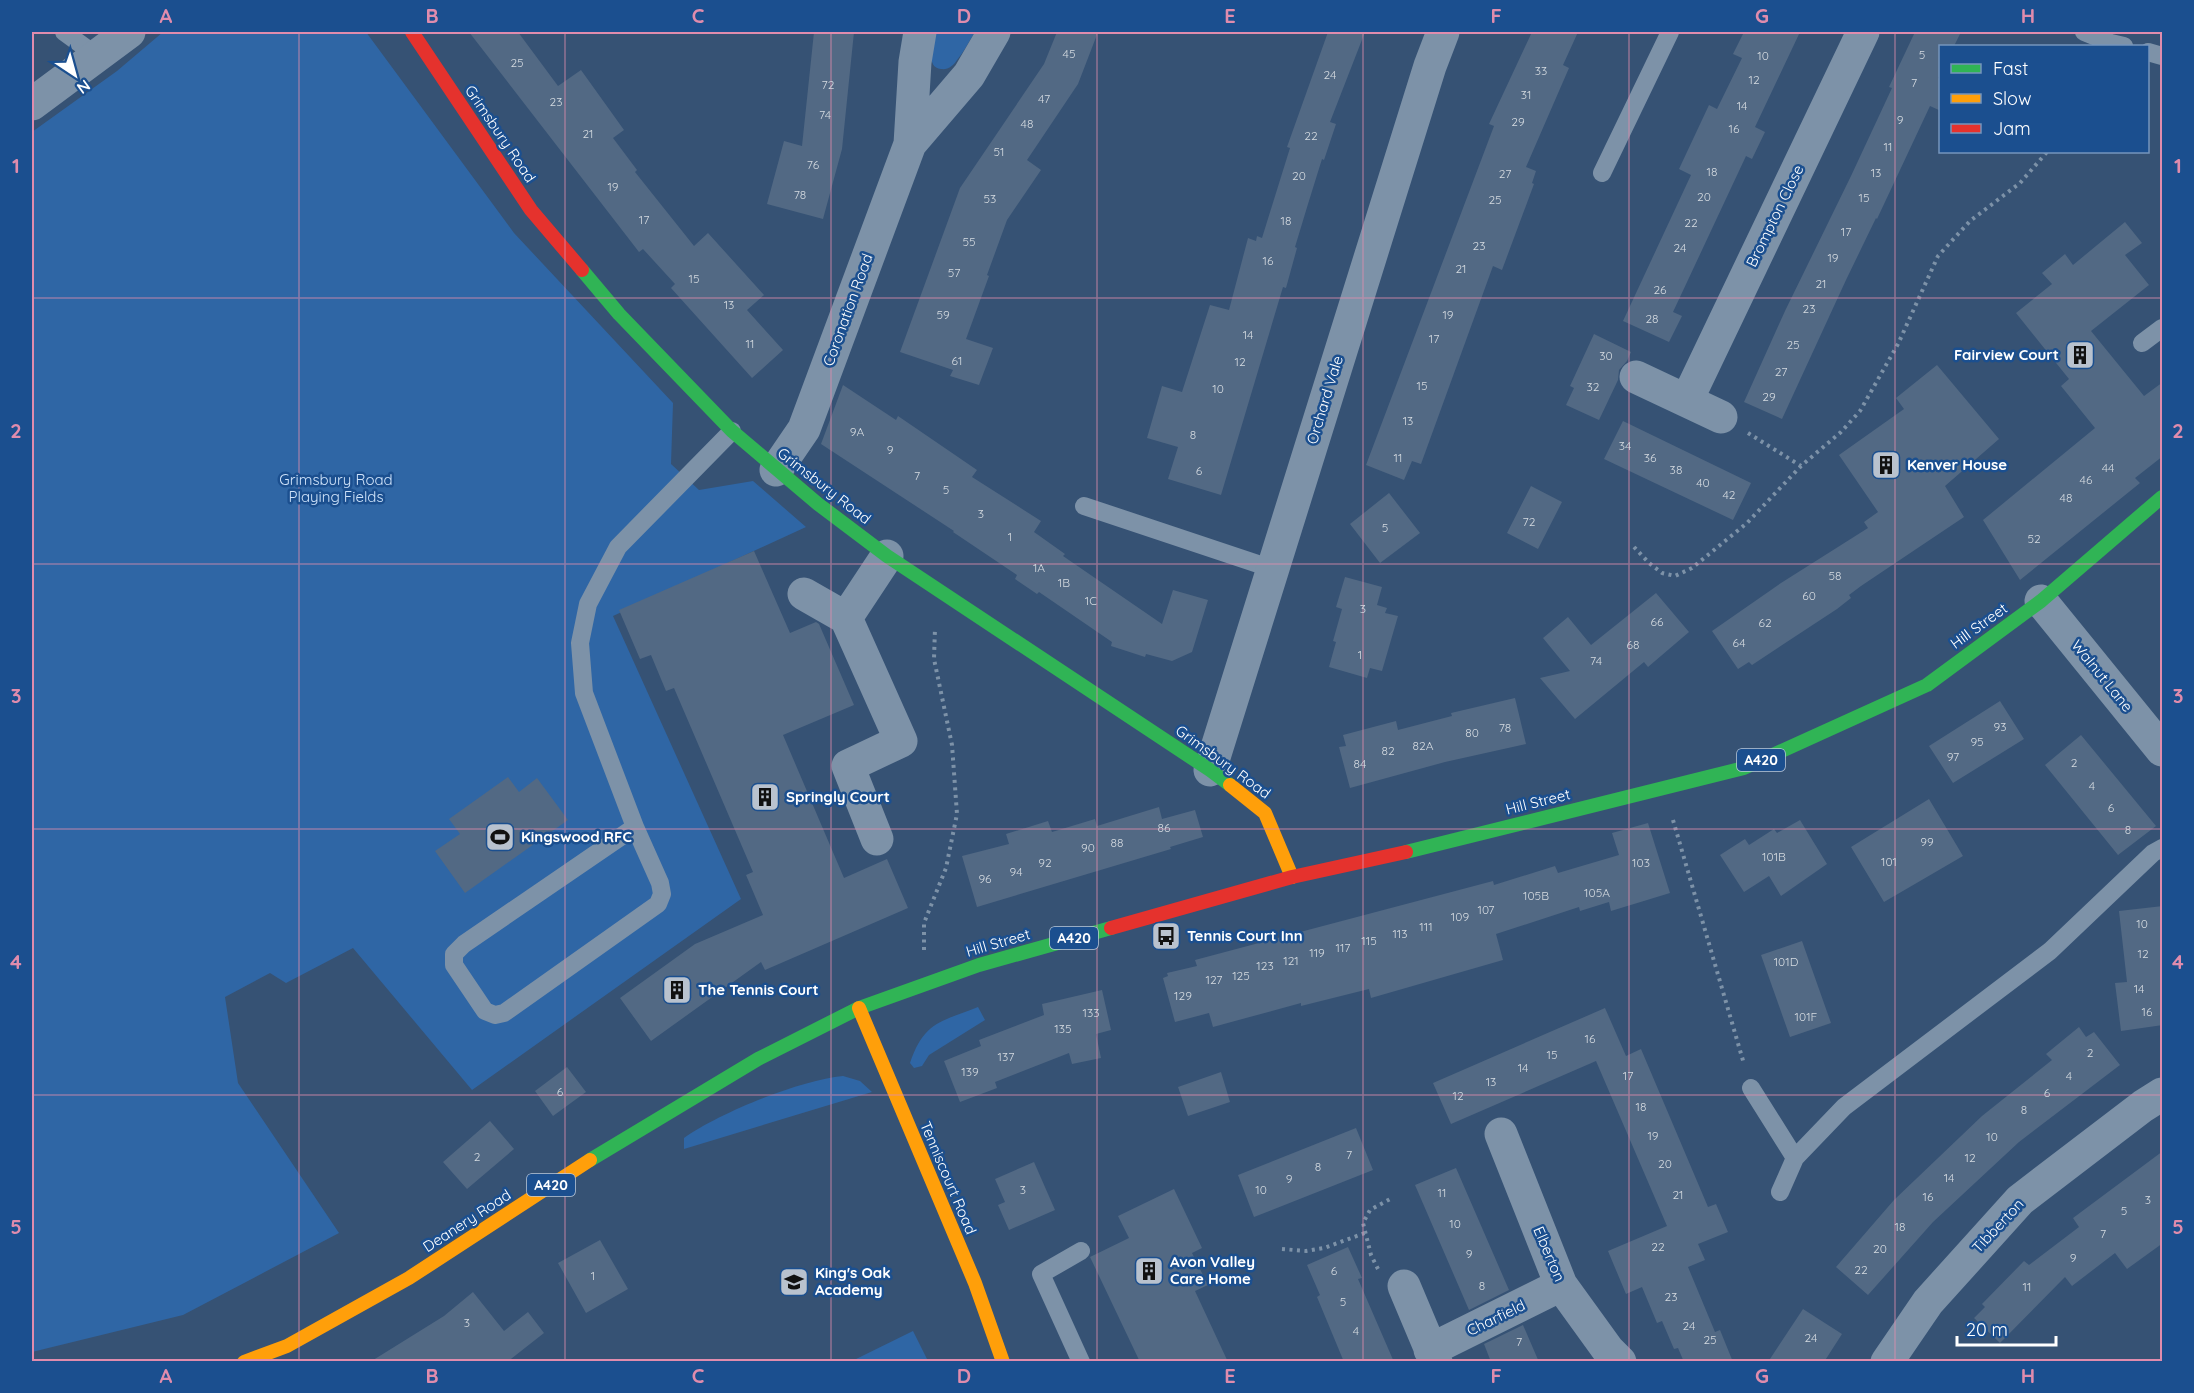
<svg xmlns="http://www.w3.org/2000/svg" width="2194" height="1393" viewBox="0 0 2194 1393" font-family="Quicksand,sans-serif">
	<rect width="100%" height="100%" fill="#365274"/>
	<path fill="#2f66a5" d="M163,32H366L514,233L673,403L671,464L699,490L753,481L806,527L613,616L741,899L472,1090L353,948L286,983L270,973L225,997L238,1083L339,1233L183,1315L32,1352V132L117,71Z
		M934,32H975C969,41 964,52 957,60C953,66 948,70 941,69C925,68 933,42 934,32Z
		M978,1007L985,1020L929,1055L922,1066L914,1068L910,1063C924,1022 940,1022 978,1007Z
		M843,1076L860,1081L872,1092L684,1149V1138C719,1113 800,1080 843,1076Z
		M913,1331L928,1361H852Z"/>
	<path fill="#526984" d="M469,32H518L558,86L581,70L624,130L613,138L637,170L635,172L694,246L708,233L764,295L747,310L783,350L752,378L671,288L675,284L643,249L639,252Z
		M814,32H854L842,149L823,219L767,204L784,141L802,146Z
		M1057,32H1098L1078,84L1027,160L1041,170L1007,220L987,275L989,276L966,339L993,348L979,385L950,376L953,370L900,352L960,188L1044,64Z
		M1328,32H1365L1330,122L1336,124L1324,160L1322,159L1308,204L1295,247L1297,248L1286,288L1283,287L1221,495L1168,479L1178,447L1147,438L1162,386L1182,392L1210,305L1229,310L1248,238L1256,241L1257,236L1262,238L1290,148L1287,147Z
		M1532,32H1578L1563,65L1569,68L1526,167L1536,171L1532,183L1534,184L1502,270L1493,266L1421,464L1412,461L1404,480L1366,465L1494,126L1489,124Z
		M1744,32H1800L1755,127L1765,132L1752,159L1746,156L1673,312L1682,316L1669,342L1623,321L1691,175L1679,169L1709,105L1717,109L1742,58L1733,54Z
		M1915,32H1961L1954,46H1941V74L1938,78L1941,79V111L1930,106L1877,219L1876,218L1846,280L1782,419L1744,402L1785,311L1851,176L1892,88L1889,87Z
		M2125,222L2142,243L2125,255L2149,285L2091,331L2144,396L2163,382V456L2135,478L2140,483L2020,580L1983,520L2095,428L2061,386L2069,379L2016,313L2052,284L2042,273L2065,254L2073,265Z
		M1594,334L1631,352L1627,361L1619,370L1618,380L1599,420L1566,405L1574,388L1570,386Z
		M1937,365L1999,439L1945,486L1964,517L1861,586L1849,595L1851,598L1837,609L1752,665L1749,662L1738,669L1712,631L1781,583L1868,528L1864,522L1878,512L1839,455L1904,409L1896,398Z
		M843,385L896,420L898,416L977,470L972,477L1041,521L1034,532L1065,554L1063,556L1162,624L1173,590L1208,600L1192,652L1172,661L1146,654L1145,657L1111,646L1112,642L1039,592L1037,594L1015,579L1017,575L953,532L954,531L821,444Z
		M1623,421L1751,483L1733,520L1604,459Z
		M1531,486L1562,502L1538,549L1507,533Z
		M1389,493L1420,533L1380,563L1350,524Z
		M754,551L790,633L816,622L819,624L854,705L783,735L844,878L887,859L908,908L765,970L761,962L651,1041L620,998L695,944L763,915L746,875L753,872L674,688L666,691L651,655L640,659L619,610Z
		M1345,577L1382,587L1377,605L1387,608L1385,613L1398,616L1382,671L1370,668L1367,678L1329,667L1336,642L1333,641L1342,609L1336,607Z
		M1656,593L1689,632L1648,667L1644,662L1575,719L1540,678L1570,671L1543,638L1568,617L1591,645Z
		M1515,698L1526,744L1445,762L1350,788L1339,747L1346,746L1343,735L1396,721L1398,730L1452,716L1451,713Z
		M2000,701L2024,739L1953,783L1929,746Z
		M2081,735L2156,826L2118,855L2045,765Z
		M508,777L519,792L537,778L568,820L465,893L435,851L460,834L449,819Z
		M1929,799L1963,856L1884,902L1851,847Z
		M1159,807L1162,819L1195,810L1203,837L1170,847L1171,849L977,907L962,856L1009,844L1006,834L1048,821L1052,832L1095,819L1097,826Z
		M1800,820L1827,864L1781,896L1769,876L1744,892L1720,855L1745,839L1749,845L1774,829L1777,833Z
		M1648,823L1670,893L1611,911L1609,902L1580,911L1579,907L1496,934L1503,960L1371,998L1369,989L1301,1006V1003L1213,1027L1209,1013L1175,1022L1163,978L1168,976L1167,973L1197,966L1195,960L1493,881L1494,885L1555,866L1558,873L1619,855L1612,833Z
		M2163,906V1025L2121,1031L2115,983L2127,982L2119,911Z
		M1802,941L1831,1023L1790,1037L1761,955Z
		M1102,990L1111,1030L1096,1034L1101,1058L1072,1064L1069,1053L995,1082L997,1088L960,1102L944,1061L981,1046L979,1040L1044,1015L1042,1004Z
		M1605,1008L1626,1056L1641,1049L1708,1207L1716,1204L1728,1232L1698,1244L1705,1260L1688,1267L1715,1332L1720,1330L1733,1362H1684L1678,1348L1674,1349L1662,1321L1657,1323L1642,1287L1626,1294L1608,1251L1667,1226L1596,1061L1451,1124L1433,1083Z
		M2079,1027L2086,1037L2094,1032L2120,1065L2019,1142L1933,1222L1868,1295L1836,1267L1894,1200L1982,1116L2052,1060L2046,1054Z
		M567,1067L586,1092L553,1116L535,1091Z
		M1221,1072L1230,1102L1188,1116L1178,1087Z
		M490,1121L514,1149L467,1189L443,1162Z
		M1356,1128L1373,1170L1254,1217L1238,1175Z
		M2163,1151V1243L2127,1269L2115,1253L2072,1286L2065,1277L2000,1343L1974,1318L1985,1307L1982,1304L2024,1261L2029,1265L2079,1227L2073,1218Z
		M1034,1162L1055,1210L1009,1230L998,1205L1005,1202L995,1179Z
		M1456,1168L1509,1290L1469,1310L1415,1185Z
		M1174,1189L1202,1248L1192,1253L1208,1285L1195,1291L1228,1362H1140L1090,1257L1129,1238L1118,1216Z
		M600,1240L628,1289L586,1313L558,1263Z
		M1348,1247L1362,1278L1358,1279L1394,1362H1344L1317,1297L1320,1295L1307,1265Z
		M473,1292L504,1331L528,1312L544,1333L507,1362H370L444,1316Z
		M1803,1309L1842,1334L1824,1362H1768Z
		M1523,1325L1539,1362H1491L1484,1344Z"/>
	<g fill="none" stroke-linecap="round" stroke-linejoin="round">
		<path stroke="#7d92a8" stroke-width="4" stroke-dasharray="3 4.5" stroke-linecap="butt" d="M1748,433L1801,466
			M1634,547L1649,563L1662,573L1675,576L1692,568L1747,523L1801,466L1841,432L1860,411L1898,344L1938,256L1970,221L2020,183L2047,152
			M1673,820L1744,1064
			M924,950V923L946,868L957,814L952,745L934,659L935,628
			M1282,1249L1306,1251L1324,1248L1365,1233
			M1378,1269L1371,1255L1363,1223L1370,1210L1392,1198"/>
		<path stroke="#7d92a8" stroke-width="18" d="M64,32L97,56
			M2084,32L2111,43L2124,46
			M2148,52L2162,56
			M1602,173L1670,32
			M2142,343L2162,328
			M1084,506L1273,569
			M635,827L464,944L454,954V965L485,1011L495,1015L504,1013L658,904L662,894L660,883L635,827L584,693L580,643L588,604L618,547L732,431
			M1751,1088L1795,1158
			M1780,1192L1795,1158L1844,1107L2050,951L2153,853L2162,848
			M1081,1362L1041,1274L1081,1251"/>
		<path stroke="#7d92a8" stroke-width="33" d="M32,104L129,32
			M910,144L969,75L994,32
			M1636,377L1721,417
			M1687,400L1863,32
			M776,470L804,429L910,144L915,62L920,32
			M804,594L846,618
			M2041,601L2162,750
			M1210,770L1430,66L1443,32
			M877,839L848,766L901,741L846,618L887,556
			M1501,1134L1561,1285L1608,1350L1620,1362
			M1404,1286L1436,1362
			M1430,1350L1561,1285
			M1887,1362L1928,1302L2020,1200L2143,1106L2162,1094"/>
		<path stroke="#30b455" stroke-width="14" d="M582,270L619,314L732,431L818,504L887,556L1210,770L1230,785
			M1406,852L1744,768L1927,685L2041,601L2162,497
			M590,1160L758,1059L859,1008L979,965L1111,928"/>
		<path stroke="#ff9f0a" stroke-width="14" d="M1230,785L1265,813L1292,877
			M859,1008L975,1283L1003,1362
			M244,1362L287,1346L409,1278L590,1160"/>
		<path stroke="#e5322d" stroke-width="14" d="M412,32L531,210L582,270
			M1111,928L1292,877L1406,852"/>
	</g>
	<path fill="none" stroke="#e08cad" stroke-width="1.5" stroke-opacity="0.55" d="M299,32V1362M565,32V1362M831,32V1362M1097,32V1362M1363,32V1362M1629,32V1362M1895,32V1362M32,298H2162M32,564H2162M32,829H2162M32,1095H2162"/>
	<defs>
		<g id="building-square" transform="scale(1.5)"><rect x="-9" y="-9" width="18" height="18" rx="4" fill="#b9c2ce" stroke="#1b4f8f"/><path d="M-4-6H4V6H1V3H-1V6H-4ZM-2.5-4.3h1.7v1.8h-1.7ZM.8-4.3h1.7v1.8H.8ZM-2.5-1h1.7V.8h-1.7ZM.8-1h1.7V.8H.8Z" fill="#111"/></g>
		<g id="stadium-square" transform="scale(1.5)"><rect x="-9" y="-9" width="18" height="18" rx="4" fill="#b9c2ce" stroke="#1b4f8f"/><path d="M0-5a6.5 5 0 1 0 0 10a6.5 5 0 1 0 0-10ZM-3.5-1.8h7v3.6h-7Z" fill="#111"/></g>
		<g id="bus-square" transform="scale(1.5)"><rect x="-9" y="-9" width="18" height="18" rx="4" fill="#b9c2ce" stroke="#1b4f8f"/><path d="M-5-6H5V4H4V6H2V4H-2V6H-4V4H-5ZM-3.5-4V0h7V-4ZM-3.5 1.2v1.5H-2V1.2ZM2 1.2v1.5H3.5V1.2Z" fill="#111"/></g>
		<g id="school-square" transform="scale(1.5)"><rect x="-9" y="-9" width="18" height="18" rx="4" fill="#b9c2ce" stroke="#1b4f8f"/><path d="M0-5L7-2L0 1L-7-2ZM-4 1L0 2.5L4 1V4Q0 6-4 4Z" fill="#111"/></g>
	</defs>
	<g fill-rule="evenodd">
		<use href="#building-square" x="2080" y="355"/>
		<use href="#building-square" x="1886" y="465"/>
		<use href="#building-square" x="765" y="797"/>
		<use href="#stadium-square" x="500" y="837"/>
		<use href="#bus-square" x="1166" y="936"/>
		<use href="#building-square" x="677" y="990"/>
		<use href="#building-square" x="1149" y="1271"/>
		<use href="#school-square" x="794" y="1282"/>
	</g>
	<g text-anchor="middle" stroke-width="5" stroke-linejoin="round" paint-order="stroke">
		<g font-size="12" fill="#d4dae0">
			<text x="1069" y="58">45</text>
			<text x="1922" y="59">5</text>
			<text x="1763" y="60">10</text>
			<text x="517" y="67">25</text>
			<text x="1541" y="75">33</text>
			<text x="1330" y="79">24</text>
			<text x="1754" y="84">12</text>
			<text x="1914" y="87">7</text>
			<text x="828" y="89">72</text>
			<text x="1526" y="99">31</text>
			<text x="1044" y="103">47</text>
			<text x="556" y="106">23</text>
			<text x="1742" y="110">14</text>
			<text x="825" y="119">74</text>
			<text x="1900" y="124">9</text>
			<text x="1518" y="126">29</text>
			<text x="1027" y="128">48</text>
			<text x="1734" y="133">16</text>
			<text x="588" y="138">21</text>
			<text x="1311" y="140">22</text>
			<text x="1888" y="151">11</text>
			<text x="999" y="156">51</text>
			<text x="813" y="169">76</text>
			<text x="1712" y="176">18</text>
			<text x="1876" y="177">13</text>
			<text x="1505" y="178">27</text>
			<text x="1299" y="180">20</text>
			<text x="613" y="191">19</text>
			<text x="800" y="199">78</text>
			<text x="1704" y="201">20</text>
			<text x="1864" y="202">15</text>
			<text x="990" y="203">53</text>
			<text x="1495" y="204">25</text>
			<text x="644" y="224">17</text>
			<text x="1286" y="225">18</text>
			<text x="1691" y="227">22</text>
			<text x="1846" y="236">17</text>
			<text x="969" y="246">55</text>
			<text x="1479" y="250">23</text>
			<text x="1680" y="252">24</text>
			<text x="1833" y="262">19</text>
			<text x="1268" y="265">16</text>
			<text x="1461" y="273">21</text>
			<text x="954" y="277">57</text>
			<text x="694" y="283">15</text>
			<text x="1821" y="288">21</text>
			<text x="1660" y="294">26</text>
			<text x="729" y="309">13</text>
			<text x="1809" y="313">23</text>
			<text x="943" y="319">59</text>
			<text x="1448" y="319">19</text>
			<text x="1652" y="323">28</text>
			<text x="1248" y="339">14</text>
			<text x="1434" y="343">17</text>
			<text x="750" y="348">11</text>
			<text x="1793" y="349">25</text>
			<text x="1606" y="360">30</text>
			<text x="957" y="365">61</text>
			<text x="1240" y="366">12</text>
			<text x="1781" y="376">27</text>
			<text x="1422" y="390">15</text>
			<text x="1593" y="391">32</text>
			<text x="1218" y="393">10</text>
			<text x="1769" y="401">29</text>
			<text x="1408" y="425">13</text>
			<text x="857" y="436">9A</text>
			<text x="1193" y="439">8</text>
			<text x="1625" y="450">34</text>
			<text x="890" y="454">9</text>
			<text x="1398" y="462">11</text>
			<text x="1650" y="462">36</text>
			<text x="2108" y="472">44</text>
			<text x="1676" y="474">38</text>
			<text x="1199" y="475">6</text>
			<text x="917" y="480">7</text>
			<text x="2086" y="484">46</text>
			<text x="1703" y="487">40</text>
			<text x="946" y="494">5</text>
			<text x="1729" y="499">42</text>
			<text x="2066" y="502">48</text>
			<text x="981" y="518">3</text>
			<text x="1529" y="526">72</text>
			<text x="1385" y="532">5</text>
			<text x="1010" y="541">1</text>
			<text x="2034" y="543">52</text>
			<text x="1039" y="572">1A</text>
			<text x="1835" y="580">58</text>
			<text x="1064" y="587">1B</text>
			<text x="1809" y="600">60</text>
			<text x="1091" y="605">1C</text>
			<text x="1363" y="613">3</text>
			<text x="1657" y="626">66</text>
			<text x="1765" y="627">62</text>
			<text x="1739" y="647">64</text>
			<text x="1633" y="649">68</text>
			<text x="1360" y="659">1</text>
			<text x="1596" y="665">74</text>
			<text x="2000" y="731">93</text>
			<text x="1505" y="732">78</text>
			<text x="1472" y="737">80</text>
			<text x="1977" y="746">95</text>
			<text x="1423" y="750">82A</text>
			<text x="1388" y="755">82</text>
			<text x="1953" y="761">97</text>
			<text x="2074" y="767">2</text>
			<text x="1360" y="768">84</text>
			<text x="2092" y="790">4</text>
			<text x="2111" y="812">6</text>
			<text x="1164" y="832">86</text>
			<text x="2128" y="834">8</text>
			<text x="1927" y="846">99</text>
			<text x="1117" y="847">88</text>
			<text x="1088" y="852">90</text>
			<text x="1774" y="861">101B</text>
			<text x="1889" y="866">101</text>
			<text x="1045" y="867">92</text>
			<text x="1641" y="867">103</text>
			<text x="1016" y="876">94</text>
			<text x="985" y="883">96</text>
			<text x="1597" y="897">105A</text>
			<text x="1536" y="900">105B</text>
			<text x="1486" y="914">107</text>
			<text x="1460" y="921">109</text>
			<text x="2142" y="928">10</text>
			<text x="1426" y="931">111</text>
			<text x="1400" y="938">113</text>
			<text x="1369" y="945">115</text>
			<text x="1343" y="952">117</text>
			<text x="1317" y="957">119</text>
			<text x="2143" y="958">12</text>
			<text x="1291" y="965">121</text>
			<text x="1786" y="966">101D</text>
			<text x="1265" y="970">123</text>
			<text x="1241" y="980">125</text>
			<text x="1214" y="984">127</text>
			<text x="2139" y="993">14</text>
			<text x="1183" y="1000">129</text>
			<text x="2147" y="1016">16</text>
			<text x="1091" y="1017">133</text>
			<text x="1806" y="1021">101F</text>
			<text x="1063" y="1033">135</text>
			<text x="1590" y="1043">16</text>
			<text x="2090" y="1057">2</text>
			<text x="1552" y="1059">15</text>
			<text x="1006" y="1061">137</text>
			<text x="1523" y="1072">14</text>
			<text x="970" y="1076">139</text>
			<text x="1628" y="1080">17</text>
			<text x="2069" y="1080">4</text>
			<text x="1491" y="1086">13</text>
			<text x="560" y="1096">6</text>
			<text x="2047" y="1097">6</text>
			<text x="1458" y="1100">12</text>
			<text x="1641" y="1111">18</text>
			<text x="2024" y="1114">8</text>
			<text x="1653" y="1140">19</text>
			<text x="1992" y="1141">10</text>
			<text x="1349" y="1159">7</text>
			<text x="477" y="1161">2</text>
			<text x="1970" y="1162">12</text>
			<text x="1665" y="1168">20</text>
			<text x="1318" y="1171">8</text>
			<text x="1949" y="1182">14</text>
			<text x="1289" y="1183">9</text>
			<text x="1023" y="1194">3</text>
			<text x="1261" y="1194">10</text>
			<text x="1442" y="1197">11</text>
			<text x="1678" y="1199">21</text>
			<text x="1928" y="1201">16</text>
			<text x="2148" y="1204">3</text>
			<text x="2124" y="1215">5</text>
			<text x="1455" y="1228">10</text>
			<text x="1900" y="1231">18</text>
			<text x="2103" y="1238">7</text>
			<text x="1658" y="1251">22</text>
			<text x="1880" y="1253">20</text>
			<text x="1469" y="1258">9</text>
			<text x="2073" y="1262">9</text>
			<text x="1861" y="1274">22</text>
			<text x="1334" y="1275">6</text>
			<text x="593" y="1280">1</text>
			<text x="1482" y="1290">8</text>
			<text x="2027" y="1291">11</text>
			<text x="1671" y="1301">23</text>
			<text x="1343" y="1306">5</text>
			<text x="467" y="1327">3</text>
			<text x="1689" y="1330">24</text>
			<text x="1356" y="1335">4</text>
			<text x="1811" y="1342">24</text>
			<text x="1710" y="1344">25</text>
			<text x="1519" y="1346">7</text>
		</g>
		<g fill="#1b4f8f" stroke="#bbcadd" stroke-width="1.5">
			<rect x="1737" y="749" width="48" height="22" rx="4.5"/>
			<rect x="1050" y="927" width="48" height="22" rx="4.5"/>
			<rect x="527" y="1174" width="48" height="22" rx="4.5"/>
		</g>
		<g font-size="14" font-weight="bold" fill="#fff">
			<text x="1761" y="765">A420</text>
			<text x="1074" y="943">A420</text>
			<text x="551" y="1190">A420</text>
		</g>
		<g font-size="15" fill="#fff" stroke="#1b4f8f">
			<text transform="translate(500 134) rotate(56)" y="5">Grimsbury Road</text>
			<text transform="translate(1775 216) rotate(-64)" y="5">Brompton Close</text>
			<text transform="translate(848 310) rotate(-70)" y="5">Coronation Road</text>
			<text transform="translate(1325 400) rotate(-73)" y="5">Orchard Vale</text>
			<text transform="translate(824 486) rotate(38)" y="5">Grimsbury Road</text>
			<text transform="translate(1979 626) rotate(-36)" y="5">Hill Street</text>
			<text transform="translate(2102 676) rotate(51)" y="5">Walnut Lane</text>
			<text transform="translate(1223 762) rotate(36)" y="5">Grimsbury Road</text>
			<text transform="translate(1538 802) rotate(-14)" y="5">Hill Street</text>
			<text transform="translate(998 943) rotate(-16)" y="5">Hill Street</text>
			<text transform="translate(948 1178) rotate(67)" y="5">Tenniscourt Road</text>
			<text transform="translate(467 1221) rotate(-33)" y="5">Deanery Road</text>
			<text transform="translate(1998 1226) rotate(-47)" y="5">Tibberton</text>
			<text transform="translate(1549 1254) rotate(67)" y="5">Elberton</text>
			<text transform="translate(1496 1318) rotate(-26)" y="5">Charfield</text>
		</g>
		<g font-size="15" font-weight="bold" fill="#fff" stroke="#1b4f8f" text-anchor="start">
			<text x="2059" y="360" text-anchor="end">Fairview Court</text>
			<text x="1907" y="470">Kenver House</text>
			<text x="786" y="802">Springly Court</text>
			<text x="521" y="842">Kingswood RFC</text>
			<text x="1187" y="941">Tennis Court Inn</text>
			<text x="698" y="995">The Tennis Court</text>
			<text x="1170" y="1267">Avon Valley<tspan x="1170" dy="17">Care Home</tspan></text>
			<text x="815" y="1278">King's Oak<tspan x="815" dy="17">Academy</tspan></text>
		</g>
		<g font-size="15" fill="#cfe3fa" stroke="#1b4f8f">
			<text x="336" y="485">Grimsbury Road<tspan x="336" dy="17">Playing Fields</tspan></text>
		</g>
	</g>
	<rect width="2194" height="1393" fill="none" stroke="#1b4f8f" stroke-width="66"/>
	<rect x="1939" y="45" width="210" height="108" fill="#1b4f8f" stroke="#7695bc" stroke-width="1.5"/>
	<rect x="1951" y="64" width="30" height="9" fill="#30b455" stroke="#7695bc" stroke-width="1.5"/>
	<text x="1993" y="75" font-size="18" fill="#ffffff">Fast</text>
	<rect x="1951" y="94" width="30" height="9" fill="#ff9f0a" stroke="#7695bc" stroke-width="1.5"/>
	<text x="1993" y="105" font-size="18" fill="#ffffff">Slow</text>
	<rect x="1951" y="124" width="30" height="9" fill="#e5322d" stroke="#7695bc" stroke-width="1.5"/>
	<text x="1993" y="135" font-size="18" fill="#ffffff">Jam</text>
	<g transform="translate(75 75) rotate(144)" stroke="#1b4f8f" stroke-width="4.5" paint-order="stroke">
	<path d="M0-4.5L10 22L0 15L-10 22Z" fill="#ffffff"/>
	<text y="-9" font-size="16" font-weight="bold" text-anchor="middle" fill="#ffffff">N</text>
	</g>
	<path d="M1957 1336v9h99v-9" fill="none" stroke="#ffffff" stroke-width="3"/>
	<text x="1966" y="1336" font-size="18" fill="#ffffff" stroke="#1b4f8f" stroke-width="4.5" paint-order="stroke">20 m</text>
	<rect x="33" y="33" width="2128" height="1327" fill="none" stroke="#e08cad" stroke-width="2"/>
	<g font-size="20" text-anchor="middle" font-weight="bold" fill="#e08cad">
		<text x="166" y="23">A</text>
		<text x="432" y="23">B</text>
		<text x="698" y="23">C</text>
		<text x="964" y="23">D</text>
		<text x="1230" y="23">E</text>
		<text x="1496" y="23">F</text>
		<text x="1762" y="23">G</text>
		<text x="2028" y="23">H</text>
		<text x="16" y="173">1</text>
		<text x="2178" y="173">1</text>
		<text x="16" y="438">2</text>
		<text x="2178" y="438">2</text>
		<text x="16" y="703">3</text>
		<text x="2178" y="703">3</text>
		<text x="16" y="969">4</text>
		<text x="2178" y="969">4</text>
		<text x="16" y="1234">5</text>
		<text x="2178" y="1234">5</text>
		<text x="166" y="1383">A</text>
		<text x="432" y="1383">B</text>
		<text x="698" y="1383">C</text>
		<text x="964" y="1383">D</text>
		<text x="1230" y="1383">E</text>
		<text x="1496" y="1383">F</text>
		<text x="1762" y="1383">G</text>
		<text x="2028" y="1383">H</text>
	</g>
</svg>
